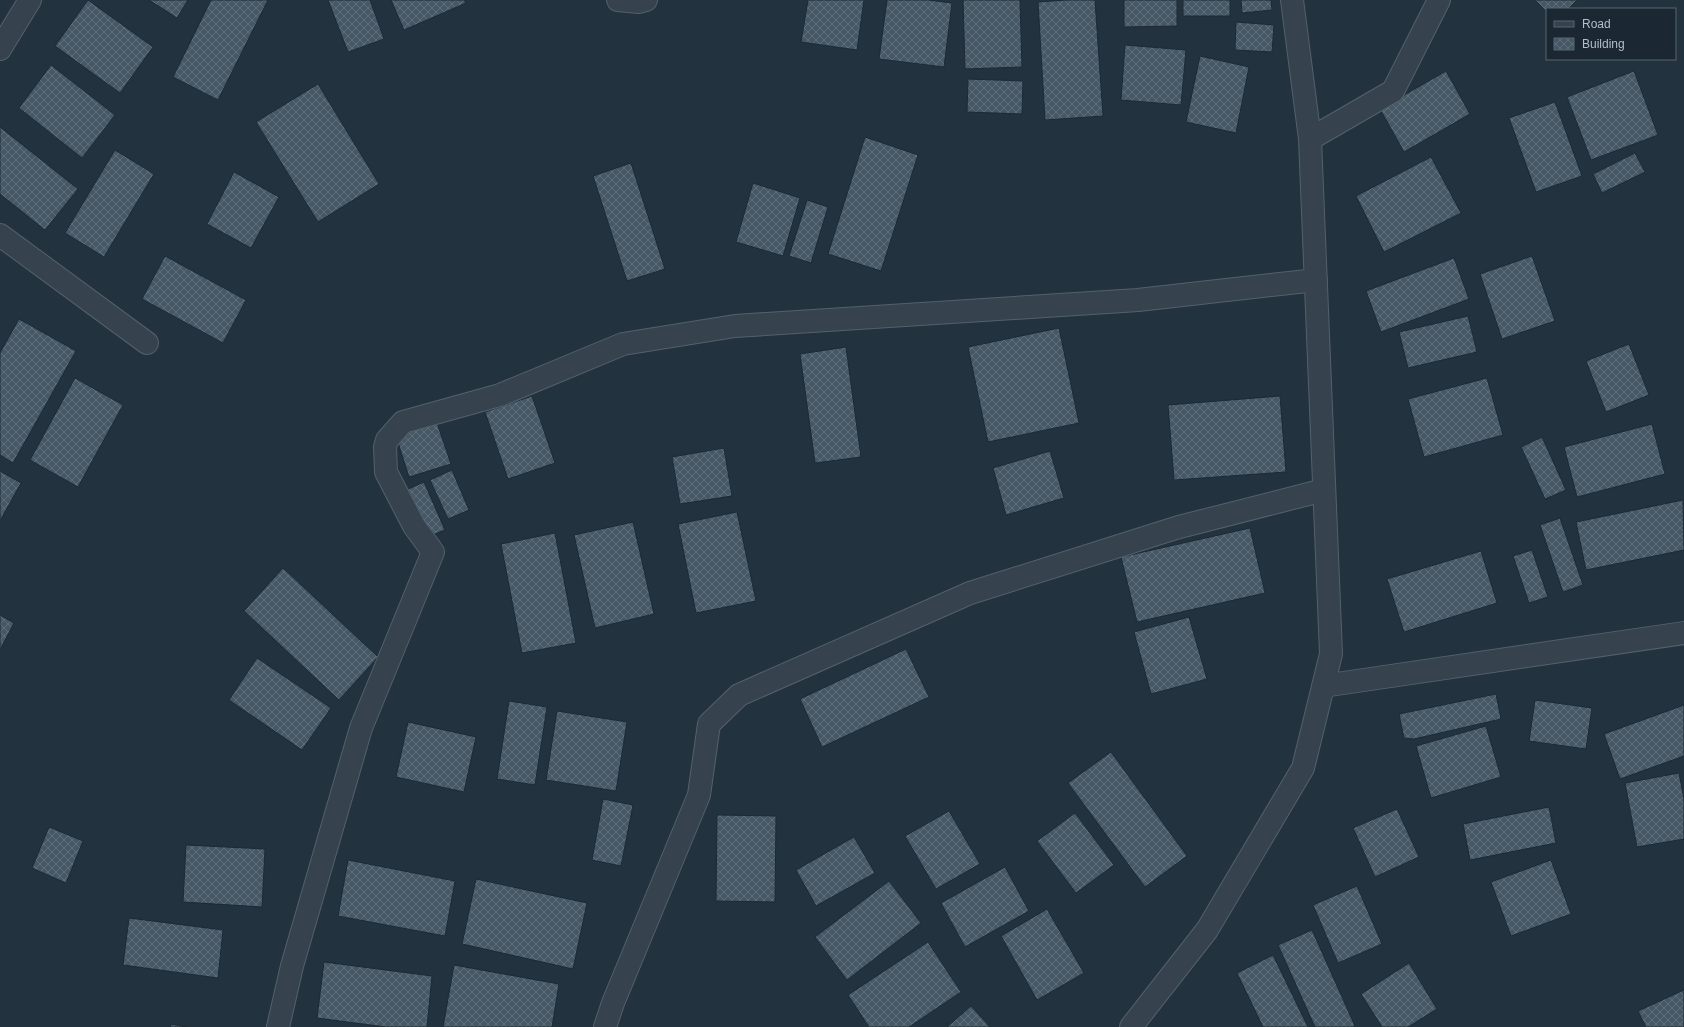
<svg xmlns="http://www.w3.org/2000/svg" width="1684" height="1027" viewBox="0 0 1684 1027" font-family="Arial,sans-serif">
	<defs>
		<pattern id="building-cross-hatch" width="8" height="8" patternUnits="userSpaceOnUse"><rect width="8" height="8" fill="#465865"/><path d="M0 0l8 8M0 8l8-8" fill="none" stroke="#5e6e7a"/></pattern>
	</defs>
	<rect width="100%" height="100%" fill="#22323e"/>
	<path fill="url(#building-cross-hatch)" stroke="#1d2a35" d="M88,0L153,47L120,93L55,46Z
		M149,0H188L177,18Z
		M211,0H268L218,100L173,77Z
		M328,0H370L384,39L348,52Z
		M391,0H464L466,3L404,30Z
		M808,0H864L857,50L801,42Z
		M887,0H928L952,3L944,67L879,59Z
		M963,0H1020L1022,67L965,69Z
		M1067,0H1095L1103,116L1045,120L1038,2Z
		M1124,0H1177V26L1124,27Z
		M1183,0H1230V16H1183Z
		M1241,0H1271L1272,10L1242,13Z
		M1535,0H1577L1568,9H1547V12Z
		M1236,22L1274,25L1272,52L1235,50Z
		M1125,45L1186,50L1181,105L1121,100Z
		M1200,56L1249,67L1236,133L1186,122Z
		M51,65L115,115L82,158L19,108Z
		M1446,71L1470,114L1404,152L1380,109Z
		M1634,71L1658,135L1591,160L1567,97Z
		M968,79L1023,81L1022,114L967,112Z
		M318,84L379,184L318,222L256,122Z
		M1555,102L1582,176L1536,192L1509,118Z
		M0,127L78,189L45,230L0,194Z
		M865,137L918,155L881,271L828,254Z
		M115,150L154,174L104,257L65,233Z
		M1635,153L1645,172L1602,193L1593,174Z
		M1431,157L1461,213L1384,252L1356,196Z
		M631,163L665,269L627,281L593,176Z
		M234,172L279,197L251,248L207,224Z
		M753,183L800,198L783,256L736,242Z
		M807,200L828,207L811,263L789,256Z
		M165,256L246,300L223,343L142,299Z
		M1532,256L1555,321L1502,339L1480,274Z
		M1454,258L1469,299L1381,332L1366,291Z
		M1468,316L1477,352L1408,368L1399,332Z
		M19,319L76,351L13,463L0,455V353Z
		M1059,328L1079,423L988,442L968,347Z
		M1629,344L1649,395L1606,412L1586,361Z
		M846,347L861,457L815,463L800,354Z
		M75,378L123,405L78,487L30,460Z
		M1487,378L1503,435L1424,457L1408,399Z
		M532,396L555,463L508,479L485,412Z
		M1280,396L1286,472L1174,480L1168,405Z
		M436,420L451,464L409,477L395,433Z
		M1652,424L1665,474L1577,497L1564,447Z
		M1542,437L1566,490L1545,499L1521,447Z
		M724,448L732,496L680,504L672,457Z
		M1050,451L1064,498L1006,515L993,468Z
		M452,470L469,510L448,519L430,480Z
		M0,471L21,483L0,521Z
		M424,482L445,530L427,537L406,490Z
		M1683,500L1684,550L1586,570L1576,522Z
		M737,512L756,601L696,613L678,524Z
		M1560,518L1583,585L1563,592L1540,525Z
		M633,522L654,614L595,628L574,535Z
		M1250,528L1265,593L1137,622L1121,557Z
		M555,533L576,643L522,653L501,544Z
		M1532,550L1548,597L1529,603L1513,556Z
		M1481,551L1497,603L1404,632L1387,579Z
		M283,568L378,657L339,700L244,611Z
		M0,615L14,623L0,650Z
		M1189,617L1207,679L1151,694L1134,632Z
		M906,649L929,697L822,747L800,699Z
		M257,658L331,708L302,750L229,700Z
		M1496,694L1501,719L1414,739L1404,738L1399,714Z
		M1535,700L1592,708L1586,749L1529,741Z
		M509,701L547,707L535,785L497,779Z
		M1684,705V756L1620,779L1604,734Z
		M557,711L627,722L616,791L546,780Z
		M408,722L476,737L464,792L396,777Z
		M1486,726L1501,777L1431,798L1416,746Z
		M1111,752L1187,856L1145,887L1068,783Z
		M1679,773L1684,799V839L1637,847L1625,783Z
		M603,799L633,805L621,866L592,860Z
		M1549,807L1556,843L1470,860L1463,824Z
		M1397,809L1419,857L1375,877L1353,828Z
		M949,811L980,864L936,889L905,836Z
		M1075,813L1114,865L1076,893L1037,841Z
		M717,815L776,816L775,902L716,901Z
		M49,827L83,841L66,883L32,868Z
		M854,837L875,873L816,906L796,870Z
		M186,845L265,849L262,907L183,902Z
		M348,860L455,881L445,936L338,916Z
		M1551,860L1571,914L1511,936L1491,882Z
		M1005,867L1029,911L965,947L941,903Z
		M476,879L587,903L573,969L462,944Z
		M889,881L921,923L847,980L815,937Z
		M1357,886L1382,944L1338,963L1313,905Z
		M1047,909L1084,973L1037,1000L1001,936Z
		M129,918L223,930L218,978L123,965Z
		M1312,930L1355,1026L1353,1027H1315L1278,945Z
		M928,942L961,992L909,1027H869L848,995Z
		M1273,955L1308,1027H1263L1237,973Z
		M324,962L432,976L427,1027H386L317,1018Z
		M1409,963L1437,1009L1408,1027H1382L1361,994Z
		M454,965L559,984L552,1027H443Z
		M1684,990V1027H1646L1638,1011Z
		M971,1006L990,1027H947Z
		M171,1024L187,1027H170Z"/>
	<g fill="none" stroke-linecap="round" stroke-linejoin="round">
		<g stroke="#54616c" stroke-width="24">
			<path id="street" d="M618,0L639,2L646,0
				M0,49L30,0
				M1310,139L1393,91L1439,0
				M0,235L147,343
				M1323,686L1684,633
				M278,1027L292,966L361,728L433,552L414,526L386,472L385,447L387,440L403,422L500,395L623,344L735,326L1138,300L1316,280
				M605,1027L613,1003L699,795L709,724L739,695L970,593L1179,527L1324,490
				M1131,1027L1207,930L1303,768L1331,654L1310,139L1292,0"/>
		</g>
		<use href="#street" stroke="#36434e" stroke-width="22"/>
	</g>
	<rect x="1546" y="8" width="130" height="52" fill="#1b2833" stroke="#57646f"/>
	<rect x="1554" y="21" width="20" height="6" fill="#36434e" stroke="#57646f"/>
	<text x="1582" y="28" font-size="12" fill="#b2beca">Road</text>
	<rect x="1554" y="38" width="20" height="12" fill="url(#building-cross-hatch)" stroke="#57646f"/>
	<text x="1582" y="48" font-size="12" fill="#b2beca">Building</text>
</svg>
